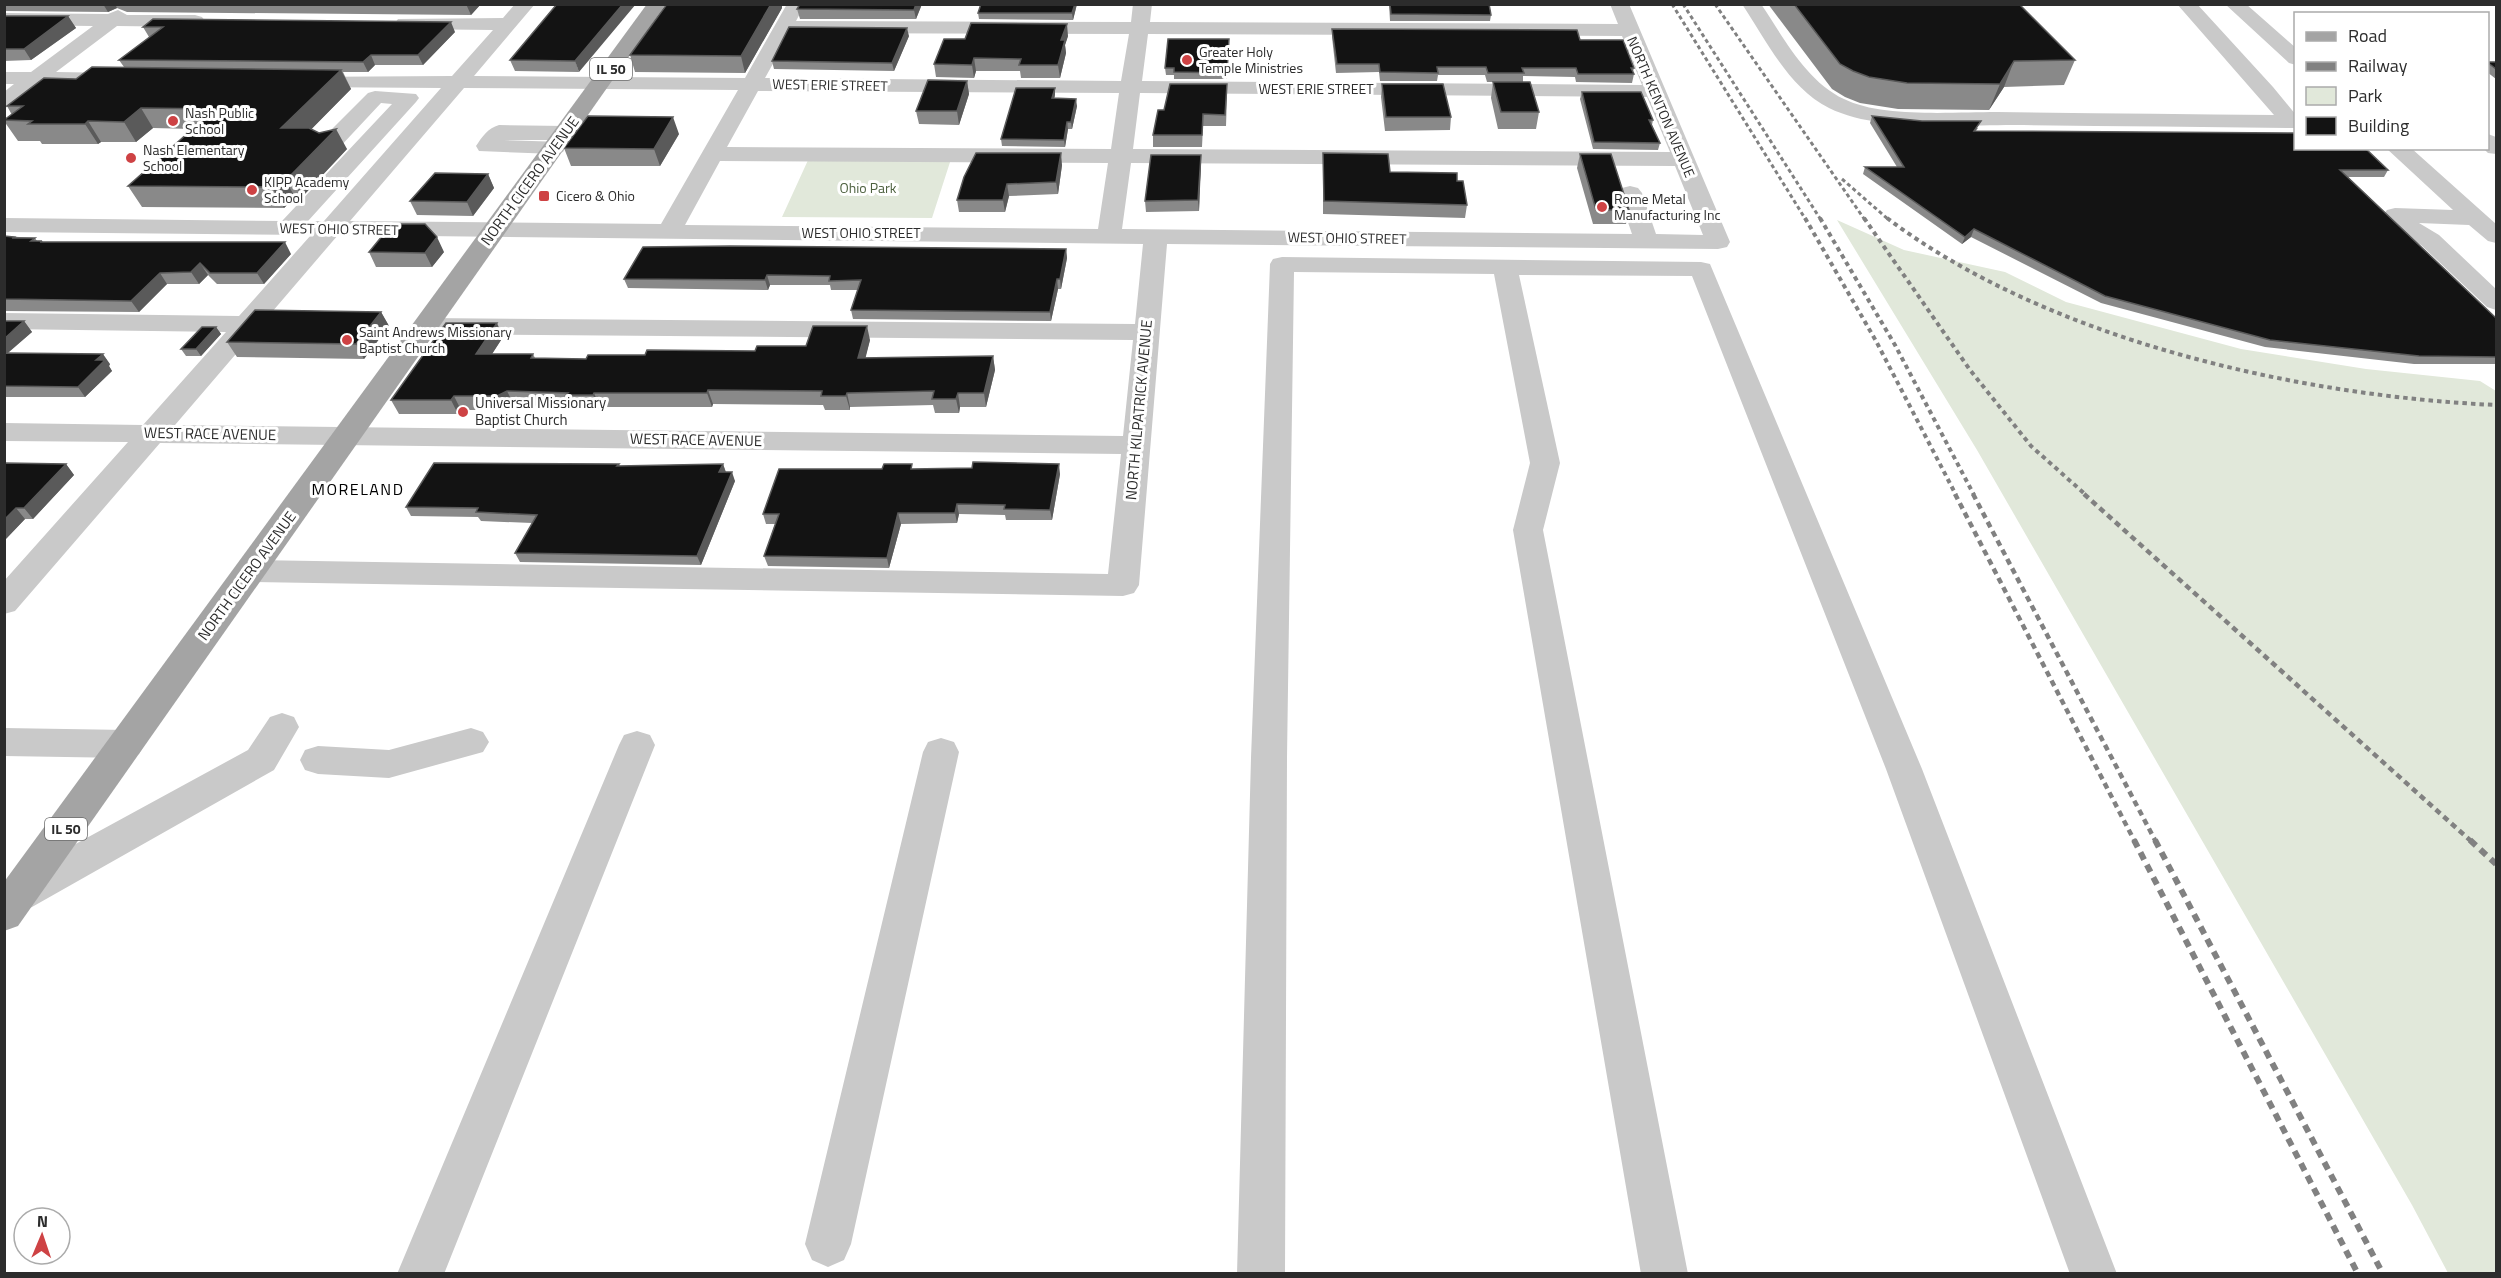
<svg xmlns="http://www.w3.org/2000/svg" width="2501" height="1278" viewBox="0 0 2501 1278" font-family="'Titillium Web',sans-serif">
	<rect width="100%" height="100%" fill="#fff"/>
	<path fill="#e1e8da" d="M809,158L951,159L932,218L782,217Z
		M1837,220L1904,250L2005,272L2066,302L2241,349L2366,369L2480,381L2496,391V1273H2448L2412,1205L1977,450Z"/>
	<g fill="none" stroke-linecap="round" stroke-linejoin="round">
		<path fill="#c9c9c9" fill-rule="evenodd" d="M515,4H535L474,76L745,78L787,4H801L803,8L796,21L1131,22L1133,4H1152L1150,22L1618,24L1610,4H1629L1730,242L1727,247L1718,249L1167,244L1139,585L1134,593L1123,596L251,582L240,579L235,571L240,563L251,560L1108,574L1121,454L160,443L15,611L4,614V581L128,442L4,441V423L143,425L226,332L4,329V313L239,316L311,235L4,232V218L282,221L392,104L381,103L338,149L330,151L322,149L319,144L322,139L368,93L375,91L416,94L419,98L416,102L308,221H324L441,88L301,87L294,85L291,81L294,77L452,76L493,30L405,29L398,27L395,23L398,19L503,18ZM790,33L1129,34L1121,81L765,78ZM1148,34L1622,36L1642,85L1142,81ZM464,88L738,90L661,224L350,221ZM758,91L1119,93L1111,149L727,147ZM1140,93L1647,97L1670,152L1133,149ZM720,161L1108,163L1098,229L685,225ZM1131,163L1675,166L1703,235L1656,234L1642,193L1638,188L1630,186L1622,188L1618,193L1632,234L1122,229ZM338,235L1143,244L1135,324L427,318L418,320L414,326L418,332L427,334L1133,340L1123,436L175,425Z
			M1742,4H1761C1784,38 1806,81 1844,99C1882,118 1953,112 1997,112C2089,113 2181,114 2274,115L2177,4H2197L2273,87L2296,115V128C2201,127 2107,126 2013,125C1960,125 1877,132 1829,108C1789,88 1766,40 1742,4Z
			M2225,4H2246L2296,48V65L2289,63Z
			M118,10L127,15H195L202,17L205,21L202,25L195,27L117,26L56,72L120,73L127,75L130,79L127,83L40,84L11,106L4,108V92L14,84H4V72H31L93,26L4,25V13L108,14Z
			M499,125L565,126L573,128L576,133L573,138L565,140H504L563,142L566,147L563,152L555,154L479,151L476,146C482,137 488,128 499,125Z
			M2488,134L2496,137V154L2488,153L2483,148H2488Z
			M2386,148H2411L2496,224V243L2488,241L2469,225L2419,223L2439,235L2496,289V310L2487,307L2421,245L2409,238L2383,215L2387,210L2395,208L2453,210Z
			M1282,257L1701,262L1710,264L1922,769L2117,1274H2070L1886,769L1692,276L1519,275L1560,463L1543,530L1688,1274H1641L1513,530L1530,463L1494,274L1294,272L1287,758L1285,1274H1237L1251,758L1270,264L1273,259Z
			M282,713L294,717L299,727L274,770L32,907L18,912L4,907V883L248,750L270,717Z
			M4,728L127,730L139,734L145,744L139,754L127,758L4,756Z
			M471,728L483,732L489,742L483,752L389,778L318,774L305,770L300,760L305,750L318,746L389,750Z
			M637,731L650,735L655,745L444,1274H397L619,745L624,735Z
			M941,738L954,742L959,752L851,1244L844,1260L828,1267L812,1260L805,1244L923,752L928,742Z"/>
		<path fill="#a4a4a4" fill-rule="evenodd" d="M647,4H666L18,926L4,931V882Z"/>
		<path stroke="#818181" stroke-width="3" stroke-dasharray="4 3" stroke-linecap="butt" d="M1672,4L1806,220
			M1683,4L1821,220
			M1715,4L1865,220
			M1842,179L1889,220"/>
		<path stroke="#818181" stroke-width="4" stroke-dasharray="4.5 4" stroke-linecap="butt" d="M1805,218L1876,341L1956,495
			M1820,218L1895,345L1974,495
			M1864,218L1970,370L2031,446L2086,495
			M1887,218C2048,340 2298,396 2496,405"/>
		<path stroke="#818181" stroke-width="4.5" stroke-dasharray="6 4.5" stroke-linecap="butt" d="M1955,494L2135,842
			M1973,494L2156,842
			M2084,494L2472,842"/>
		<path stroke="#818181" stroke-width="6" stroke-dasharray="8 6" stroke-linecap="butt" d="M2134,840L2358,1274
			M2155,840L2383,1274
			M2470,840L2496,864"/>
	</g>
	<path fill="#898989" d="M4,4H481L471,15L127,12L117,8L108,12L4,11Z
		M557,4L579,72L515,71L510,60Z
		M800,4H922L916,19H800L797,9Z
		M981,4H1077L1073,20L979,19L978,13Z
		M1389,4H1489L1491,15L1490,21H1390Z
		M1768,4H2019L2075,60L2064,85L2004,87L1989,110L1898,109L1860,103L1845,97L1832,89Z
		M782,8L745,73L635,72L630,55Z
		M4,16H68L76,28L31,60L4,61Z
		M143,27L455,32L423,65H375L368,72H343L351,89L311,129L347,149L302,197H295L284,208L142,207L128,186L193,129L153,128L136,142H101L98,144H42L40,141H18L4,121L12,115L7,106L76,79L124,67L119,60L150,37H149Z
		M1332,29L1634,68L1633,72L1634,74L1632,83L1576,82L1575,77L1523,76V82H1487L1485,75H1438L1437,81H1380L1379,72L1336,73L1332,37Z
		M909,36L894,71L774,69L772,61Z
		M1068,36L1065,45L1066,53L1060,78H1021L1020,71H976L974,78L936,77L934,64L965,39Z
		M1229,39L1227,79H1174V75H1166L1165,68Z
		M2487,62H2496V79L2487,72Z
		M967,81L969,94L959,125L919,124L916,111Z
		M1493,82L1539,112L1536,129H1498L1491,98Z
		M1382,84L1451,117L1450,130L1385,131L1381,97Z
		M1582,92L1653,120L1652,125L1660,143L1658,150L1593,149L1580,99Z
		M1055,95L1054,98L1077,106L1072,129H1068L1065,147L1002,146L1001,139Z
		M1227,96L1226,126H1203L1202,147H1153V135L1164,110Z
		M1872,116L1978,128L1976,131L2388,170L2384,177H2348L2496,318V364H2414L2265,347L2101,303L1971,237L1962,244L1863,174L1865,167H1897L1870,123Z
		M679,134L660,166H571L564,148Z
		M1323,153L1390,172L1457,181L1467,205L1465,218L1323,214Z
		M1580,154L1629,210L1626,224H1593L1577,168Z
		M1201,155L1199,211L1146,212L1145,201Z
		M1062,165L1058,194L1009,196L1005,212H959L957,200Z
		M488,174L494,188L473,216L417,215L410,201Z
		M4,236L35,238L37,241H42L43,242L291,254L264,284H217L208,275L199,284H167L139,312L4,311Z
		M1066,249L1067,258L1061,289H1058L1051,321L853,319L851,310L858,290H831L830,285H770L768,290L628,288L624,279Z
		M369,252H444L432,267H376Z
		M381,312L389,326L364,359L237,357L227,342Z
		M4,321H24L32,332L8,353L110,364L109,366L112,371L85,397H4Z
		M216,327L221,334L201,356H186L181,349Z
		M503,337L492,354H533L535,358L586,359L645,355L755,351L870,340L865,358L993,356L995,370L986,407H960L959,413H935L933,405L850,407V410H825L823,405L713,404L712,407H600L599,409H573L572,407L514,405L504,410H461L458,414H399L391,400Z
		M4,463L66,464L74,475L33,519H25L4,541Z
		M619,464L620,466L723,464L726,472L735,481L701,565L520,562L515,553L532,523L481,521L478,517L411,516L406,507Z
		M882,469H913L1060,474L1052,520H1006L1005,515L959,514L957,523L901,524L889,568L768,566L764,556L775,524H766L763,514Z"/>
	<path fill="#5a5a5a" d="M103,4H115L117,8L108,12Z
		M466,4H481L471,15Z
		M623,4H636L579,72L575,61Z
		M771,4H782V8L745,73L741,56Z
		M916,4H922L916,19L914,10Z
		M1075,4H1077L1073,20L1072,13Z
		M68,16L76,28L31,60L24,49Z
		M451,22L455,32L423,65L418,55Z
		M1067,24L1068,36L1065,45L1066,53L1060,78L1058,65L1061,40Z
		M907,28L909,36L894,71L892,63Z
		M371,55L375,65L368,72L363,62Z
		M974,58L976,71L974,78L972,65Z
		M2014,61L2004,87L1989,110L2000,84Z
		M341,70L351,89L292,149L281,128Z
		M967,81L969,94L959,125L957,111Z
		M1055,88V95L1053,105L1052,98Z
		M1076,99L1077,106L1072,129L1071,122Z
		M141,108L153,128L136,142L124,122Z
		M673,117L679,134L660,166L654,149Z
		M88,121L101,142L98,144L85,124Z
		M1067,122L1068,129L1065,147L1064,140Z
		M336,129L347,149L302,197L290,176Z
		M1061,153L1062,165L1058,194L1056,182Z
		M1201,155V166L1199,211L1198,200Z
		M488,174L494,188L473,216L467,202Z
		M283,176L295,197L284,208L272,187Z
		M1007,184L1009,196L1005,212L1003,200Z
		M1974,229L1971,237L1962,244L1965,237Z
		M437,237L444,252L432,267L425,253Z
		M285,242L291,254L264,284L257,273Z
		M1066,249L1067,258L1061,289L1060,279Z
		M200,263L208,275L199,284L191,272Z
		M160,273L167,284L139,312L131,301Z
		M767,275L770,285L768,290L765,280Z
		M1057,279L1058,289L1051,321L1050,312Z
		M381,312L389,326L364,359L356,344Z
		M24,321L32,332L4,356V339Z
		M497,323L503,337L483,368L476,354Z
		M867,326L870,340L862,372L858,358Z
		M216,327L221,334L201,356L196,349Z
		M103,354L110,364L109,366L112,371L85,397L78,387L96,360Z
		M993,356L995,370L986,407L984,393Z
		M708,390L713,404L712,407L707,393Z
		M507,391L514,405L504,410L497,396Z
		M594,393L600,407L599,409L593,395Z
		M847,393L850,407V410L846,396Z
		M958,393L960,407L959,413L956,399Z
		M454,396L461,410L458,414L451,400Z
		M66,464L74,475L33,519L24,508Z
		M723,464L726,473L719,472Z
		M1059,464L1060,474L1052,520L1050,510Z
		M732,472L735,481L701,565L697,556Z
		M957,504L959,514L957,523L955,513Z
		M16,508L25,519L4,541V520Z
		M898,513L901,524L889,568L887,558Z"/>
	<path fill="#131313" stroke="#5a5a5a" stroke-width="1.5" d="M557,4H623L575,61L510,60Z
		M667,4H771L741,56L630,55Z
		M800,4H916L914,10L797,9Z
		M981,4H1075L1072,13H978Z
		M1390,4H1489L1491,15L1391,14Z
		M1794,4H2019L2075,60L2014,61L2000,84L1907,83L1869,77L1853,71L1840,64Z
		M4,16H68L24,49H4Z
		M153,19L451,22L418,55H371L363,62L119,60L163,27H143Z
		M971,23L1067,24L1061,40H1065L1058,65H1019L1021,59L974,58L972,65L934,64L944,39H965Z
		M789,27L907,28L892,63L772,61Z
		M1332,29L1577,30L1580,40H1623L1634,68H1631L1634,74H1578L1576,68H1522L1524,73H1488L1486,67H1437L1438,73L1380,72L1379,64H1337Z
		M1168,39H1229L1227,73L1174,72V68H1165Z
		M2487,62H2496V69Z
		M92,67L341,70L281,128H309L319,133L336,129L290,176H283L272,187L128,186L215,109L141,108L124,122L88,121L85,124H28L32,121L4,120L23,106H7L44,78L76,79Z
		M928,80L967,81L957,111H916Z
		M1493,82H1530L1539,112H1501Z
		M1170,84H1227L1225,115L1203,114L1202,135H1153L1158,110H1164Z
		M1382,84H1443L1451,117H1386Z
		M1016,88H1055L1052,98L1076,99L1071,122H1067L1064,140L1001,139Z
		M1582,92H1641L1653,120H1649L1660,143L1594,142Z
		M588,116L673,117L654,149L564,148Z
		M1872,116L1922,121H1981L1974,131L2295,133V148H2365L2388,170H2340L2496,318V357L2419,356L2270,340L2105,296L1974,229L1965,237L1865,167H1904Z
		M976,153H1061L1056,182L1007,184L1003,200H957L964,177Z
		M1323,153L1388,154L1390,172L1457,173V181H1463L1467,205L1324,201Z
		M1580,154H1611L1629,210H1596Z
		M1151,155H1201L1198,200L1145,201Z
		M435,173L488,174L467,202L410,201Z
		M392,224H425L437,237L425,253L369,252Z
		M4,236L14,237L12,238H35L31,241H42L40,242H285L257,273H210L200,263L191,272L160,273L131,301L4,299Z
		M730,246L1066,249L1060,279H1057L1050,312L851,310L861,280L829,281L830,276L767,275L765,280L624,279L643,247Z
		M255,310L381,312L356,344L227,342Z
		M4,321H24L4,339Z
		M446,323H497L476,354H533L531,358L586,359L588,355H645L647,350L755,351L757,346H806L813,326H867L858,358L993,356L984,393H958L956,399H932L934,391L847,393L846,396H821L822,391L708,390L707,393H594L593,395H566L568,393L507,391L497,396H454L451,400H391Z
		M202,327H216L196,349H181Z
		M4,353L103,354L96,360H105L78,387L4,386Z
		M973,462L1059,464L1050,510L1004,509L1005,505L957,504L955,513H898L887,558L764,556L779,514H763L779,469H882L884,464H912L911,469L972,468Z
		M4,463L66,464L24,508H16L4,520Z
		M434,463L619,464L617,466L723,464L719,472H732L697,556L515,553L537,515L476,512L478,508L406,507Z"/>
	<g fill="#ce4244" stroke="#fff" stroke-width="2">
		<circle cx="1187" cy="60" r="6"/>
		<circle cx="173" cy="121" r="6"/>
		<circle cx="131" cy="158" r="6"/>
		<circle cx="252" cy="190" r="6"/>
		<rect x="538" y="190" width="12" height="12" rx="3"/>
		<circle cx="1602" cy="207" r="6"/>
		<circle cx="347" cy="340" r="6"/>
		<circle cx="463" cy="412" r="6"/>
	</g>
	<g text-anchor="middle" stroke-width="6" stroke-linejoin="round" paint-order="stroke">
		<g font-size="14" fill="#2c2c2c" stroke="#fff" text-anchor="start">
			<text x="1199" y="57">Greater Holy<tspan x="1199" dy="16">Temple Ministries</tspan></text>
			<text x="185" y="118">Nash Public<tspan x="185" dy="16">School</tspan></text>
			<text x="143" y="155">Nash Elementary<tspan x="143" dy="16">School</tspan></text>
			<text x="264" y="187">KIPP Academy<tspan x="264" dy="16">School</tspan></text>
			<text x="556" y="201">Cicero &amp; Ohio</text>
			<text x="1614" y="204">Rome Metal<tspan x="1614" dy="16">Manufacturing Inc</tspan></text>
			<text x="359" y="337">Saint Andrews Missionary<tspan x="359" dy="16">Baptist Church</tspan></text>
		</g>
		<g fill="#fff" stroke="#6b6b6b" stroke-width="1.5">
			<rect x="590" y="58" width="42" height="22" rx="4.5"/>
			<rect x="45" y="818" width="42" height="22" rx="4.5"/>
		</g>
		<g font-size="14" font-weight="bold" fill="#2c2c2c">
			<text x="611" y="74">IL 50</text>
			<text x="66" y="834">IL 50</text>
		</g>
		<g font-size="14" fill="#2c2c2c" stroke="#fff">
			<text transform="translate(830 85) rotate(1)" y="5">WEST ERIE STREET</text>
			<text x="1316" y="94">WEST ERIE STREET</text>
			<text transform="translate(1661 107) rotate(67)" y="5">NORTH KENTON AVENUE</text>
			<text transform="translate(339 229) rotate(1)" y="5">WEST OHIO STREET</text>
			<text x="861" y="238">WEST OHIO STREET</text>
			<text transform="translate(1347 238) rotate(1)" y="5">WEST OHIO STREET</text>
		</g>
		<g font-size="14" fill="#4d613f" stroke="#fff">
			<text x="868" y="193">Ohio Park</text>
		</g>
		<g font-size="15" fill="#2c2c2c" stroke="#fff">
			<text transform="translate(530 181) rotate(-54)" y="5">NORTH CICERO AVENUE</text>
			<text transform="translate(1139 410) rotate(-85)" y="5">NORTH KILPATRICK AVENUE</text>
			<text transform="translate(210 434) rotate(1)" y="5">WEST RACE AVENUE</text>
			<text transform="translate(696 440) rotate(1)" y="5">WEST RACE AVENUE</text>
			<text transform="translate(247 576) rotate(-54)" y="5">NORTH CICERO AVENUE</text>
		</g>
		<g font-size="15" fill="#2c2c2c" stroke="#fff" text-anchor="start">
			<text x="475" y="408">Universal Missionary<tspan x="475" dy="17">Baptist Church</tspan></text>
		</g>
		<g font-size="16" letter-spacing="1.5" fill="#000" stroke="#fff">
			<text x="358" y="495">MORELAND</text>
		</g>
	</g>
	<rect width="2501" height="1278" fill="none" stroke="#2c2c2c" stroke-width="12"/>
	<rect x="2294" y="12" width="195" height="138" fill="#ffffff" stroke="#ababab" stroke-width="1.5"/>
	<rect x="2306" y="32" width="30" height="9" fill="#a4a4a4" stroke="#ababab" stroke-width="1.5"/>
	<text x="2348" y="42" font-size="18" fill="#2c2c2c">Road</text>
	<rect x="2306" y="62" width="30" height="9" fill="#818181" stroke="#ababab" stroke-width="1.5"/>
	<text x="2348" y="72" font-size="18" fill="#2c2c2c">Railway</text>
	<rect x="2306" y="87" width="30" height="18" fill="#e1e8da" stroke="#ababab" stroke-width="1.5"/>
	<text x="2348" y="102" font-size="18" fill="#2c2c2c">Park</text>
	<rect x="2306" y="117" width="30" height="18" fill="#131313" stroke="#ababab" stroke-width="1.5"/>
	<text x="2348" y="132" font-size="18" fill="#2c2c2c">Building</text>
	<g transform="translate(42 1236) rotate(2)"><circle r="28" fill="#ffffff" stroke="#ababab" stroke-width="1.5"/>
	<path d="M0-4.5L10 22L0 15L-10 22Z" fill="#ce4244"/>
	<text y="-9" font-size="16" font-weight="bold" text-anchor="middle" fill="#2c2c2c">N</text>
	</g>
</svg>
